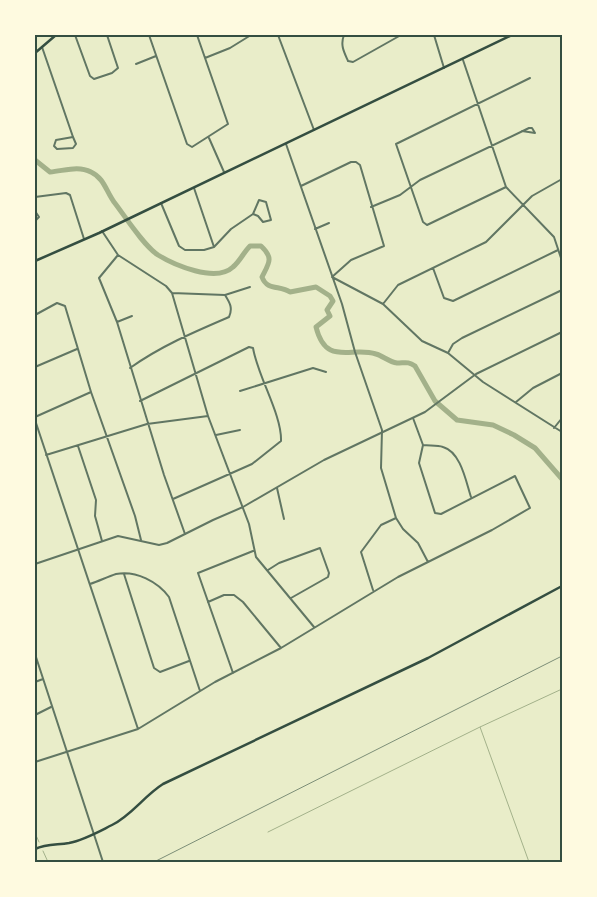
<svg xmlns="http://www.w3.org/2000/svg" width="597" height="897" viewBox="0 0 597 897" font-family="'DM Sans',sans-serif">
	<rect width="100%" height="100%" fill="#e9edc9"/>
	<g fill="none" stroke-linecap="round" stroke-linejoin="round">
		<path stroke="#a3b18a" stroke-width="1" d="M268,832L480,727
			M35,833L39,842
			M43,851L48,862
			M529,862L480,727L562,689"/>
		<path stroke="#a3b18a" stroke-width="5" d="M35,160L50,172C64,171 78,165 91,172C104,178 106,191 114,202C125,216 143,245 158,255C174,265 216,283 233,267C240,261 244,252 250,246H261C274,258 269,263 262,277C267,291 280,285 290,292L316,287L330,296L333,301L327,310L330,316L316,327C326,367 351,346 376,354C383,356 389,362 397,363C405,363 408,361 415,366L435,401L457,420L493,425L514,435L535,448L562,479"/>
		<path stroke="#617663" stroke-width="2" d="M75,35L90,76L94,79L112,73L118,68L107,35
			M149,35L187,144L192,147L228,124L197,35
			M278,35L314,130
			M344,35C340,45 344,52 348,61L353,62L401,35
			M434,35L444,68
			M42,47L73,137L76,144L73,148L57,149L54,146L56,140L73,137
			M205,58L230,48L251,35
			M463,60L506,187L554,237L562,261
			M136,64L156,56
			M209,138L224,172
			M286,144L342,304L355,352L382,430L381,468L396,518L403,529L418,543L428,562
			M301,186L351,162H356L360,165L384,246L351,260L332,277
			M506,187L427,225L423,222L396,144L530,78
			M194,188L214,247
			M35,197L66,193L70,195L84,239
			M161,203L179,246L185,250H204L214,247L231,229L253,214L259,200L266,202L271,220L263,222L258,216L253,214
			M371,207L400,195L420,180L529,128H532L535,133L522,131
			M35,211L39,217L35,221
			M315,229L329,223
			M102,231L118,255L166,286L172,293L208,416L249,524L256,557L314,627
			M118,255L99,278L117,322L164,475L185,534
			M433,268L444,298L453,301L558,250
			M332,277L383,304L422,341L448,353L483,382L562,432
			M172,293L225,295L250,287
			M383,304L398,285L486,242L532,196L562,179
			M35,315L57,303L65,306L91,392L135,516L141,540
			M117,322L132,316
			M448,353L453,344L462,338L562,290
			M35,367L77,349
			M130,368C161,346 194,332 229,317C233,308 230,303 225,295
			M240,391L313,368L326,372
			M140,401L249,347L253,348C258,377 282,415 281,441L252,464L173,499
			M516,402L533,388L562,373
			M35,417L91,392
			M35,420L138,729
			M554,428L562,418
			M216,435L240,430
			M423,445C429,446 437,445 443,447C461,452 466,482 471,497
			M78,446L96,500L95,516L102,541
			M46,455L147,424L208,416
			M277,488L284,519
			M268,570L279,563L320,548L329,573L328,577L291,598
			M124,574L154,668L160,672L189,661
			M90,584C99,581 107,577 116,574C136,570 158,582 169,597L200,691
			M373,590L361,552L381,525L396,518
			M208,602L224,595H234L243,602L281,648
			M233,673L198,573L253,551
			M35,715L51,707
			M35,762L138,729L215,682L281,648L398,577L492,530L530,508L515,476L441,514L435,513L419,463L423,445L413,418"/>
		<path stroke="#617663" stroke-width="2" d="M35,564L118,536L159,545L167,543L213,520L243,507L324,460L425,412L476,374L562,332
			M35,654L103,862
			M35,682L43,679"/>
		<path stroke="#344e41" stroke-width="2.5" d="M35,261L99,233L512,35
			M35,849C46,844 57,845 69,843C84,840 98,832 112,825C132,815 144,796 163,784L428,658L562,586"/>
		<path stroke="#344e41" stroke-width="2.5" d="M35,53L56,35"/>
		<path stroke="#7c8e77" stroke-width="1" d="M154,862L562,656"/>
	</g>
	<rect width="597" height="897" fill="none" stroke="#fefae0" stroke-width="72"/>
	<rect x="36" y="36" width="525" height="825" fill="none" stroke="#344e41" stroke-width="2"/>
</svg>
